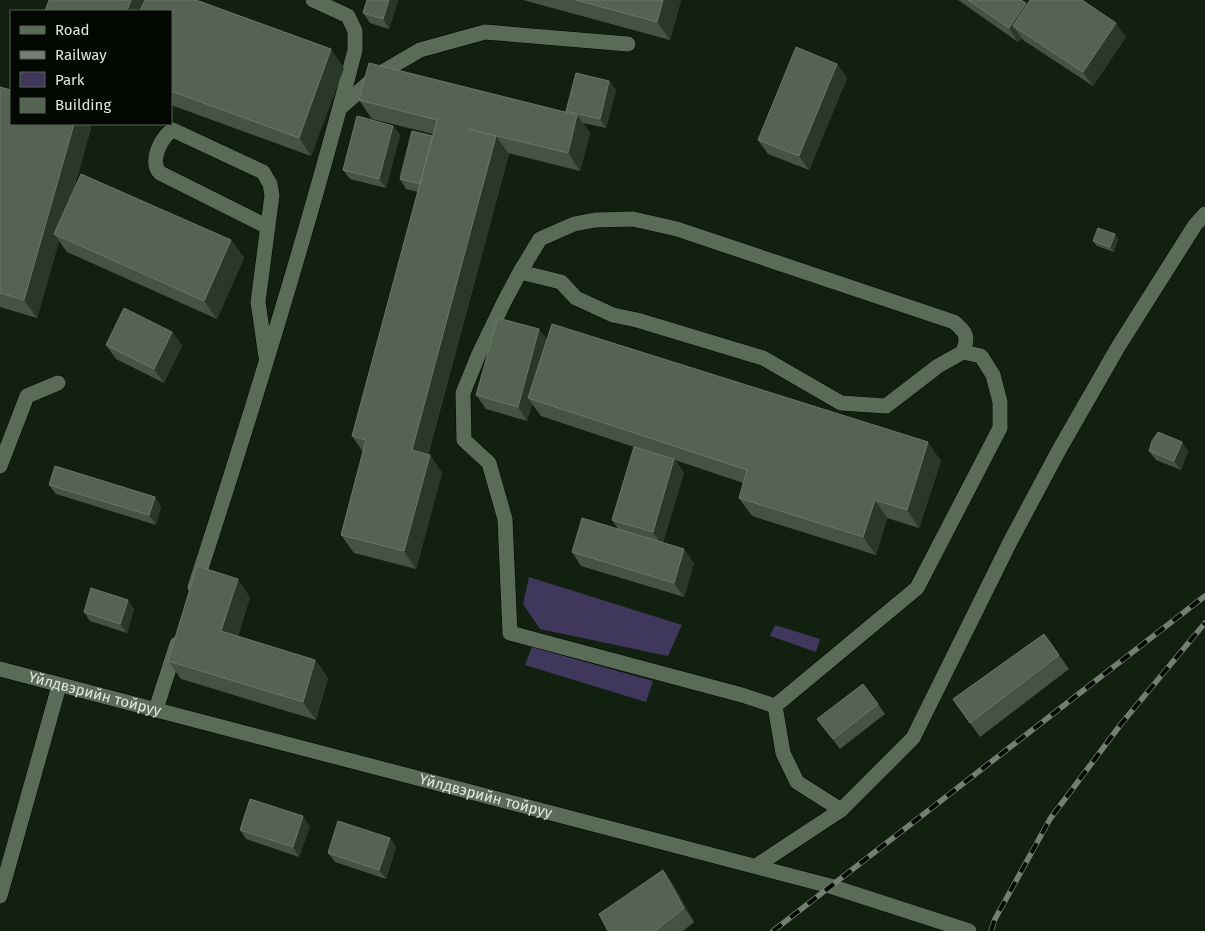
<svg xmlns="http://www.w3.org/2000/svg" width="1205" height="931" viewBox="0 0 1205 931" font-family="'Fira Sans',sans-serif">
	<rect width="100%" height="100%" fill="#122010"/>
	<path fill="#40385c" d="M529,577L682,625L668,656L540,629L523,604Z
		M775,625L820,639L816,652L770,636Z
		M532,647L653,681L646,702L525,665Z"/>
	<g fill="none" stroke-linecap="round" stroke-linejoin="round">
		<g stroke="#010901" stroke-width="16">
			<g id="minor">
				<path d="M340,108L379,74L420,50L485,32L628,44"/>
				<path d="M520,272L561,282L576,298L613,315L637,320L763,358L841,403L886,406L938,366L963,352L981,356L993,375L1000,402V428L917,588L775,706L742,695L510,633L505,519L489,463L464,440L463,393L478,356L504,302Z"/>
				<path d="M520,272L540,239L574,224L595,220L633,219L677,229L954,322C966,333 969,335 963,352"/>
				<path d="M266,357L258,302L272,195L270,184L263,172L173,130C161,136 149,162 160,173L268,227"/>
				<path d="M0,466L27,396L58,383"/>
				<path d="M195,587C253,409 308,231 355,50V31L348,16L313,0"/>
				<path id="s1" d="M0,669L830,886L969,931"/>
				<path d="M775,706L783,753L797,782L841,810"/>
				<path d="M156,709L177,644"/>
				<path d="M756,866L841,810L913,738L1011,540L1059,450L1118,347L1195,225L1205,214"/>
				<path d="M0,896L59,686"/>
			</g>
		</g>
		<use href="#minor" stroke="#5a6b58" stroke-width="15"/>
		<g stroke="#737f71" stroke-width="5.5">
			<path id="rail" d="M773,931L1205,596
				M991,931L995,919L1050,819L1121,724L1205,623"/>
		</g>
		<use href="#rail" stroke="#040803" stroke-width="4" stroke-dasharray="11" stroke-linecap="butt"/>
	</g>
	<path fill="#445343" d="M398,0L389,29L370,23L363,13Z
		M523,0H681L670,40Z
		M958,0H1021L1027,5L1126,37L1093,86L1023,40L1022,38L1018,42Z
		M171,11L344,68L311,156L171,105Z
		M837,64L847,78L809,170L768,154L758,140Z
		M609,81L616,90L606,128L583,123L590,133L580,171L508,153L509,154L428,455H430L442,473L416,569L354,553L341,535L363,452L352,436L418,192L406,189L400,179L433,136V134L372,119L359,100L567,113L566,111Z
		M0,87L11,124H89L91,128L73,192L231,240L244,258L217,319L67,252L59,241L37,318L0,307Z
		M393,126L400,135L386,188L350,179L343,170Z
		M1115,234L1118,239L1114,252L1097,246L1093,241Z
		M539,329L547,340L941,461L919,528L887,518L876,555L752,516L739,498L743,483L675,460L684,473L663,542L694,563L684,597L581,566L572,552L618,529L612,520L640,449L541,416L532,404L527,421L486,409L476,395Z
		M172,332L182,346L164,383L116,359L106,345Z
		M1149,451H1188L1181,470L1156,460Z
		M49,485L161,506L156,525L56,494Z
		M250,597L238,636L315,660L328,678L316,720L181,679L168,661Z
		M134,609L127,633L90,621L84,612Z
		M1044,634L1069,669L980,737L953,699Z
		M878,704L885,714L840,749L817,719Z
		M310,826L299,857L246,839L240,830Z
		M396,847L386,879L335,862L328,853Z
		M673,884L694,922L683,931H608Z"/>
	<path fill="#293827" d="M131,0H151L146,11H127Z
		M389,0H398L389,29L383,19Z
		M663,0H681L670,40L657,22Z
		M1026,3L1036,17L1013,26L1022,38L1018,42L1009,28Z
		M1116,23L1126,37L1093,86L1083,72Z
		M331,49L344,68L311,156L299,138Z
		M837,64L847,78L809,170L799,156Z
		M609,81L616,90L606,128L600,119Z
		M577,115L590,133L580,171L568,153Z
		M74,124H89L91,128L60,237L54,234L59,241L37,318L24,300Z
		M393,126L400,135L386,188L379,179Z
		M496,136L509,154L424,468L412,450Z
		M1115,234L1118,239L1114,252L1110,247Z
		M231,240L244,258L217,319L204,301Z
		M539,329L549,343L528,398L532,404L527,421L518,407Z
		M172,332L182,346L164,383L154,369Z
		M928,442L941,461L919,528L907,510Z
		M1182,442L1188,451L1181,470L1174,461Z
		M430,455L442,473L416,569L404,551Z
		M674,459L684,473L662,546L653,532Z
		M155,497L161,506L156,525L149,515Z
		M875,500L887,518L876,555L863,537Z
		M684,549L694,563L684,597L674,583Z
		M238,579L250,597L234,649L221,631Z
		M128,600L134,609L127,633L120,624Z
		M315,660L328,678L316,720L303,702Z
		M303,816L310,826L299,857L293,847Z
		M390,838L396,847L386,879L379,870Z
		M663,870L673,884L694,922L684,908Z"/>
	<path fill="#556353" stroke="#6a7868" d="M49,0H131L127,11H45Z
		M145,0H196L331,49L299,138L171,91V11H140Z
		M367,0H389L383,19L363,13Z
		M576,0H663L657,22Z
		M968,0H1021L1026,3L1009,28Z
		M1030,0H1082L1116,23L1083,72L1013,26Z
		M796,47L837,64L799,156L758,140Z
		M369,63L577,115L568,153L468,129L496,136L412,450L430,455L404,551L341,535L366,440L352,436L437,120L359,100Z
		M576,73L609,81L600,119L566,111Z
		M0,87L11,90V124H74L24,300L0,293Z
		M357,116L393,126L379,179L343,170Z
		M412,131L433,136L420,184L400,179Z
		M81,174L231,240L204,301L54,234Z
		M1098,228L1115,234L1110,247L1093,241Z
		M124,308L172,332L154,369L106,345Z
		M498,318L539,329L518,407L476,395Z
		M552,324L928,442L907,510L875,500L863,537L739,498L747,470L528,398Z
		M1158,432L1182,442L1174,461L1149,451L1152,441Z
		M634,447L674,459L653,532L612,520Z
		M55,466L155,497L149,515L49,485Z
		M582,518L684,549L674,583L572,552Z
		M197,566L238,579L221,631L315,660L303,702L168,661Z
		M91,588L128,600L120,624L84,612Z
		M1044,634L1059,655L970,723L953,699Z
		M863,684L878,704L833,739L817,719Z
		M250,799L303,816L293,847L240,830Z
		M338,821L390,838L379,870L328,853Z
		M663,870L684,908L655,931H608L599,914Z"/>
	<g text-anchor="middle" stroke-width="5" stroke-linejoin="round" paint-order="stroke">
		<g font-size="15" fill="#dde7dc" stroke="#040803">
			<text dy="5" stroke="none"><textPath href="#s1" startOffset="98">Үйлдвэрийн тойруу</textPath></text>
			<text dy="5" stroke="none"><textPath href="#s1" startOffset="502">Үйлдвэрийн тойруу</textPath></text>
		</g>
	</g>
	<rect x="10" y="10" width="162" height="115" fill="#040803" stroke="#5b615a"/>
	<rect x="20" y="26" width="25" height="8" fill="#5a6b58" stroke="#5b615a"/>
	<text x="55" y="35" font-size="15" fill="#dde7dc">Road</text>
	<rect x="20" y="51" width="25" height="8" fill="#737f71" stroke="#5b615a"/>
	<text x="55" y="60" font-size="15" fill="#dde7dc">Railway</text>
	<rect x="20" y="72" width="25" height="15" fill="#40385c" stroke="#5b615a"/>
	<text x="55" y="85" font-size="15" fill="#dde7dc">Park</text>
	<rect x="20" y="98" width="25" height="15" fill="#556353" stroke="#5b615a"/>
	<text x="55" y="110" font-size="15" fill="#dde7dc">Building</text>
</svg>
